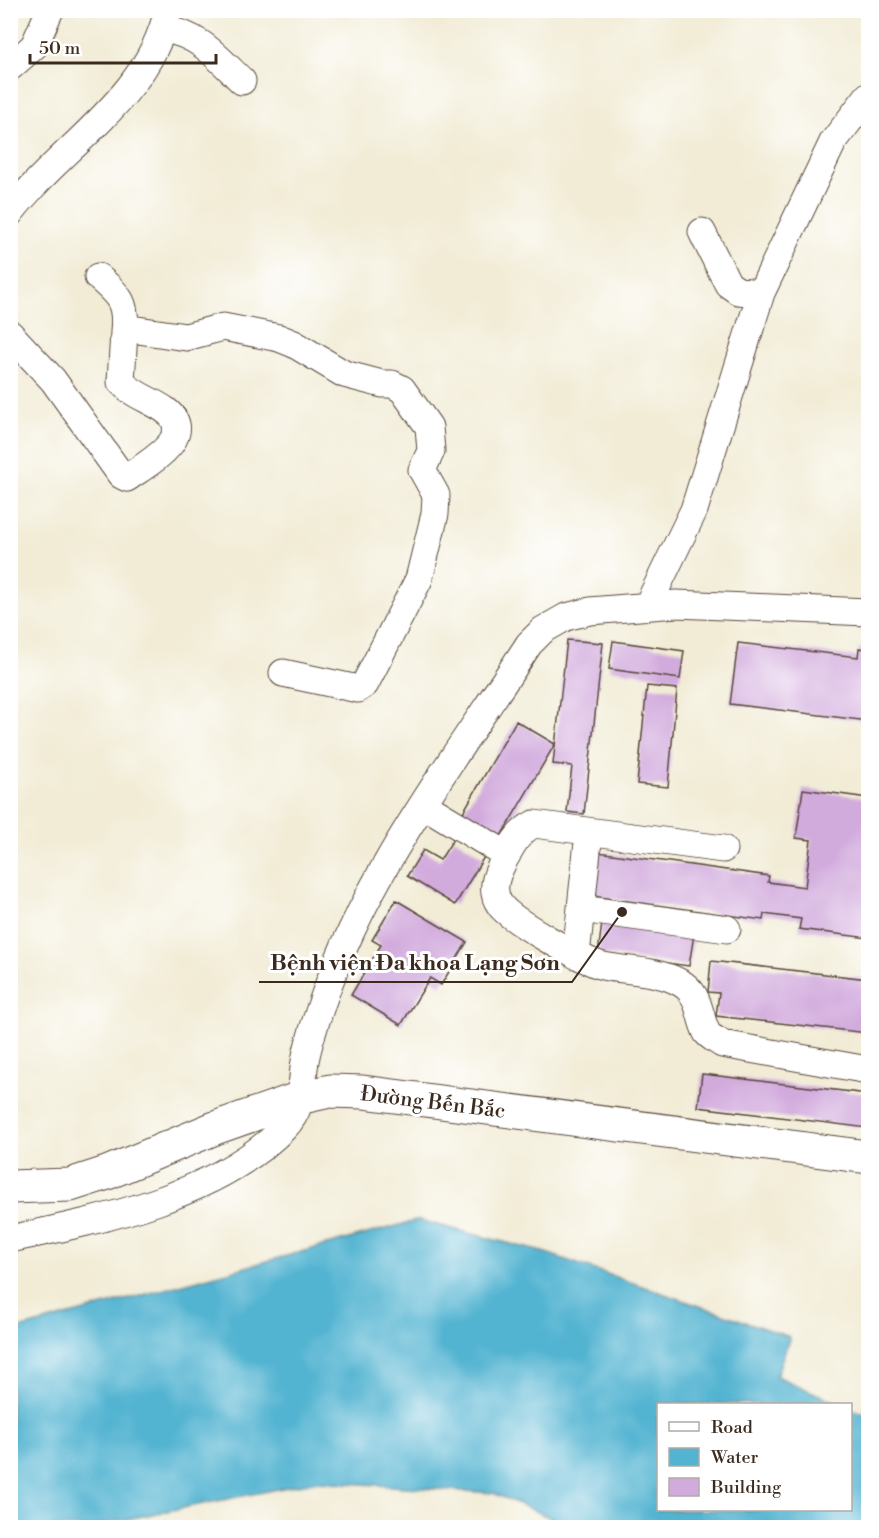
<svg xmlns="http://www.w3.org/2000/svg" width="879" height="1538" viewBox="0 0 879 1538" font-family="'Libre Bodoni',serif">
	<rect width="100%" height="100%" fill="#fff"/>
	<filter id="ink" filterUnits="userSpaceOnUse"><feTurbulence type="fractalNoise" baseFrequency=".0167" numOctaves="2"/><feDisplacementMap in="SourceGraphic" scale="12" xChannelSelector="R" yChannelSelector="G"/><feConvolveMatrix kernelMatrix="1 2 1 2 8 2 1 2 1" color-interpolation-filters="sRGB"/></filter>
	<filter id="wash" filterUnits="userSpaceOnUse"><feTurbulence type="fractalNoise" baseFrequency=".008" numOctaves="4" result="noise"/><feDisplacementMap in="SourceGraphic" scale="24" xChannelSelector="R" yChannelSelector="G"/><feGaussianBlur stdDeviation="1.35" result="paint"/><feColorMatrix in="noise" values="0 0 0 0 0 0 0 0 0 0 0 0 0 0 0 0 0 1.4 0 .05"/><feComposite in="paint" operator="in"/></filter>
	<g filter="url(#wash)">
		<rect width="100%" height="100%" fill="#f2ecd6"/>
		<path fill="#52b4d1" stroke="#466f78" stroke-width="1.5" d="M418,1220L546,1253L790,1337L776,1376L840,1404H658V1510H850L851,1409L868,1414V1527H572L493,1493L318,1481L88,1527H11V1331Z"/>
		<g id="blocks">
			<path fill="#d2abdd" d="M567,640L603,643L584,814L567,812L572,766L553,764Z
				M613,641L684,651L680,679L609,669Z
				M738,643L858,657L859,648L868,650V721L730,704Z
				M647,686L677,689L668,787L637,784Z
				M516,721L555,744L501,836L462,814Z
				M803,789L868,798V938L799,929L801,919L764,914L763,920L592,896L598,852L769,876L768,882L805,887L811,840L796,838Z
				M454,838L484,857L455,905L407,876L423,850L440,860Z
				M396,900L467,942L441,985L430,978L401,1025L351,995L381,945L372,940Z
				M602,923L694,934L689,966L598,954Z
				M711,961L868,979V1033L716,1016L719,993L708,992Z
				M702,1074L868,1094V1128L698,1107Z"/>
		</g>
	</g>
	<g filter="url(#ink)">
		<use href="#blocks" fill-opacity="0" stroke="#56473a" stroke-width="1.5"/>
		<g fill="none" stroke-linecap="round" stroke-linejoin="round">
			<g stroke="#56473a" stroke-width="29">
				<path id="minor" d="M164,29C200,35 217,57 242,81
					M10,67L34,46L50,10
					M10,213C62,145 148,99 168,10
					M702,232L728,284L738,291L761,293
					M98,277C120,296 127,303 124,332
					M10,334L53,380L121,475L127,478C146,464 200,436 165,410C151,400 133,395 121,382L124,332L131,329L186,337L223,327L279,338L294,344L344,374L382,384H392L402,389L429,427L431,451L422,470L436,495L435,514L419,579L365,684L358,689L283,673
					M648,605L694,510L761,293L833,142L868,96
					M424,805L507,855
					M723,849L534,824C517,832 509,850 501,866C495,878 491,893 500,905C511,921 584,961 603,966C626,971 657,970 679,982C701,993 698,1016 707,1033C710,1037 718,1041 722,1044L868,1070
					M581,909L727,929
					M576,955L589,832
					M10,1239C102,1220 216,1196 284,1128C306,1105 300,1084 306,1056C310,1037 317,1018 323,1000C368,870 455,758 529,644L543,630L566,617L590,611L676,604L868,612"/>
			</g>
			<g stroke="#56473a" stroke-width="35">
				<path id="major" d="M10,1187L70,1185L107,1173L215,1128L303,1097L330,1091L363,1092L868,1157"/>
			</g>
			<use href="#minor" stroke="#fff" stroke-width="27"/>
			<use href="#major" stroke="#fff" stroke-width="33"/>
		</g>
	</g>
	<g text-anchor="middle" stroke-width="6" stroke-linejoin="round" paint-order="stroke">
		<g font-size="21" fill="#3b2a1e" stroke="#fff">
			<text transform="translate(433 1102) rotate(7)" y="7">Đường Bến Bắc</text>
		</g>
	</g>
	<path fill="none" stroke="#3b2a1e" stroke-width="2" d="M622 912L572 982H259"/>
	<circle fill="#3b2a1e" stroke="#fff" stroke-width="2" cx="622" cy="912" r="6"/>
	<g font-size="22" text-anchor="middle" font-weight="bold" fill="#3b2a1e" stroke="#fff" stroke-width="6" stroke-linejoin="round" paint-order="stroke">
		<text x="415" y="970">Bệnh viện Đa khoa Lạng Sơn</text>
	</g>
	<rect width="879" height="1538" fill="none" stroke="#fff" stroke-width="36"/>
	<rect x="657" y="1403" width="195" height="108" fill="#ffffff" stroke="#b1aaa5" stroke-width="1.5"/>
	<rect x="669" y="1422" width="30" height="9" fill="#ffffff" stroke="#b1aaa5" stroke-width="1.5"/>
	<text x="711" y="1433" font-size="18" fill="#3b2a1e">Road</text>
	<rect x="669" y="1448" width="30" height="18" fill="#52b4d1" stroke="#b1aaa5" stroke-width="1.5"/>
	<text x="711" y="1463" font-size="18" fill="#3b2a1e">Water</text>
	<rect x="669" y="1478" width="30" height="18" fill="#d2abdd" stroke="#b1aaa5" stroke-width="1.5"/>
	<text x="711" y="1493" font-size="18" fill="#3b2a1e">Building</text>
	<path d="M30 54v9h186v-9" fill="none" stroke="#3b2a1e" stroke-width="3"/>
	<text x="39" y="54" font-size="18" fill="#3b2a1e" stroke="#ffffff" stroke-width="4.5" paint-order="stroke">50 m</text>
</svg>
